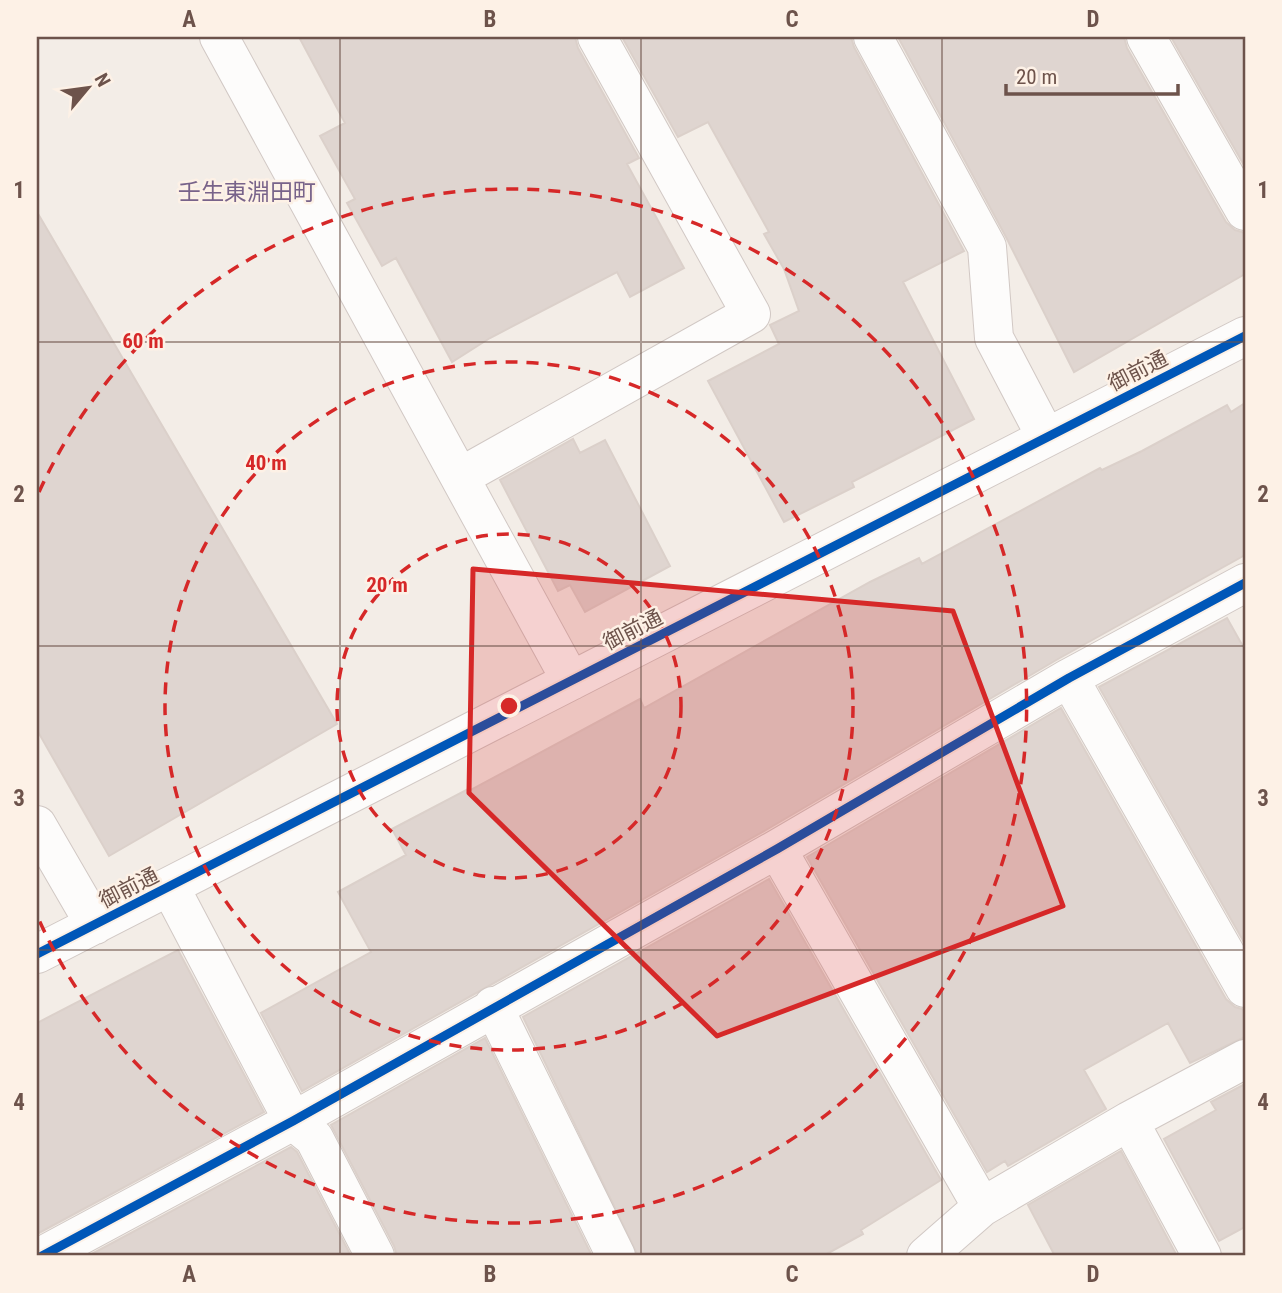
<svg xmlns="http://www.w3.org/2000/svg" width="1282" height="1293" viewBox="0 0 1282 1293" font-family="'Roboto Condensed','Noto Sans JP',sans-serif">
	<rect width="100%" height="100%" fill="#f3ede7"/>
	<path fill="#dfd5d0" stroke="#dbd0ca" stroke-width="2" d="M299,37H575L578,48L639,158L627,164L684,268L630,297L617,272L490,338L452,362L396,258L382,266L347,203L355,199L320,136L345,123Z
		M622,37H851L854,47L964,251L903,282L974,419L852,482L854,487L784,522L708,381L779,344L770,325L799,311L784,269L764,234L769,232L708,122L678,137Z
		M898,37H1124L1127,48L1226,222L1235,230L1245,233V274L1074,372L1006,237Z
		M1171,37H1245V167Z
		M37,212L337,724L109,856L37,730Z
		M1245,403V555L1058,659L766,830L302,1091L261,1013L371,952L338,892L406,855L392,829L468,789L469,791L640,699L644,708L870,582L919,558L922,564L1100,468L1102,470L1142,451L1227,405L1231,412Z
		M573,439L580,453L605,440L670,566L585,612L570,585L558,591L500,480Z
		M1227,618L1245,650V944L1099,687Z
		M1061,708L1226,999L1235,1007L1245,1010V1037L1190,1063L1168,1023L1084,1070L1106,1109L1008,1166L1005,1161L987,1172L807,857Z
		M769,879L941,1180L861,1230L863,1234L823,1256H638L523,1017Z
		M178,950L264,1112L37,1234V1023Z
		M485,1038L592,1256H397L394,1246L331,1125Z
		M1245,1084V1227L1219,1241L1164,1139L1216,1110L1211,1102Z
		M291,1147L297,1152L351,1256H88Z
		M1121,1151L1177,1256H1055L1028,1205Z"/>
	<g fill="none" stroke-linecap="round" stroke-linejoin="round">
		<g stroke="#d1c8c4" stroke-width="40">
			<path id="minor" d="M219,37L571,681
				M873,37L987,247L994,338L1046,437
				M1146,37L1245,211
				M460,477L751,314L597,37
				M1069,678L1245,988
				M37,825L95,925
				M777,849L982,1207
				M170,887L293,1121L314,1138L375,1256
				M37,954L1245,336
				M493,1006L616,1256
				M1129,1121L1202,1256
				M42,1256L293,1121L777,849L1069,678L1245,583
				M926,1256L982,1207L1129,1121L1245,1059"/>
		</g>
		<use href="#minor" stroke="#fdfcfb" stroke-width="38"/>
		<g stroke="#fdf1e6" stroke-width="13">
			<path id="cycleway" d="M37,954L1245,336
				M42,1256L293,1121L777,849L1069,678L1245,583"/>
		</g>
		<use href="#cycleway" stroke="#0057b8" stroke-width="9"/>
	</g>
	<path fill="#d62828" fill-opacity="0.2" stroke="#d62828" stroke-width="5" stroke-linejoin="round" d="M473,569L953,611L1063,906L717,1036L469,793Z"/>
	<path fill="none" stroke="#6d534b" stroke-width="2" stroke-opacity="0.55" d="M340,37V1256M641,37V1256M942,37V1256M37,342H1245M37,646H1245M37,950H1245"/>
	<g fill="none" stroke="#d62828" stroke-width="3.5" stroke-dasharray="12 9">
		<circle cx="509" cy="706" r="172"/>
		<circle cx="509" cy="706" r="344"/>
		<path d="M39 492A517 517 0 1 1 39 920"/>
	</g>
	<g text-anchor="middle" stroke-width="5" stroke-linejoin="round" paint-order="stroke">
		<g font-size="21" fill="#6d534b" stroke="#fdf1e6">
			<text transform="translate(1138 371) rotate(-27)" y="7">御前通</text>
			<text transform="translate(633 630) rotate(-27)" y="7">御前通</text>
			<text transform="translate(129 888) rotate(-27)" y="7">御前通</text>
		</g>
		<g font-size="23" fill="#78638a" stroke="#fdf1e6">
			<text x="247" y="200">壬生東淵田町</text>
		</g>
	</g>
	<circle cx="509" cy="706" r="10" fill="#d62828" stroke="#fdf1e6" stroke-width="3.5"/>
	<g font-size="21" text-anchor="middle" font-weight="bold" fill="#d62828" stroke="#fdf1e6" stroke-width="5" stroke-linejoin="round" paint-order="stroke">
		<text x="143" y="348">60 m</text>
		<text x="266" y="470">40 m</text>
		<text x="387" y="592">20 m</text>
	</g>
	<rect width="1282" height="1293" fill="none" stroke="#fdf1e6" stroke-width="77"/>
	<g transform="translate(88 88) rotate(61)" stroke="#fdf1e6" stroke-width="5" paint-order="stroke">
	<path d="M0-5L12 26L0 18L-12 26Z" fill="#6d534b"/>
	<text y="-10" font-size="19" font-weight="bold" text-anchor="middle" fill="#6d534b">N</text>
	</g>
	<path d="M1006 84v10h172v-10" fill="none" stroke="#6d534b" stroke-width="3.5"/>
	<text x="1016" y="84" font-size="21" fill="#6d534b" stroke="#fdf1e6" stroke-width="5" paint-order="stroke">20 m</text>
	<rect x="38" y="38" width="1206" height="1216" fill="none" stroke="#6d534b" stroke-width="2.5"/>
	<g font-size="23" text-anchor="middle" font-weight="bold" fill="#6d534b">
		<text x="189" y="27">A</text>
		<text x="490" y="27">B</text>
		<text x="792" y="27">C</text>
		<text x="1093" y="27">D</text>
		<text x="19" y="198">1</text>
		<text x="1263" y="198">1</text>
		<text x="19" y="502">2</text>
		<text x="1263" y="502">2</text>
		<text x="19" y="806">3</text>
		<text x="1263" y="806">3</text>
		<text x="19" y="1110">4</text>
		<text x="1263" y="1110">4</text>
		<text x="189" y="1282">A</text>
		<text x="490" y="1282">B</text>
		<text x="792" y="1282">C</text>
		<text x="1093" y="1282">D</text>
	</g>
</svg>
